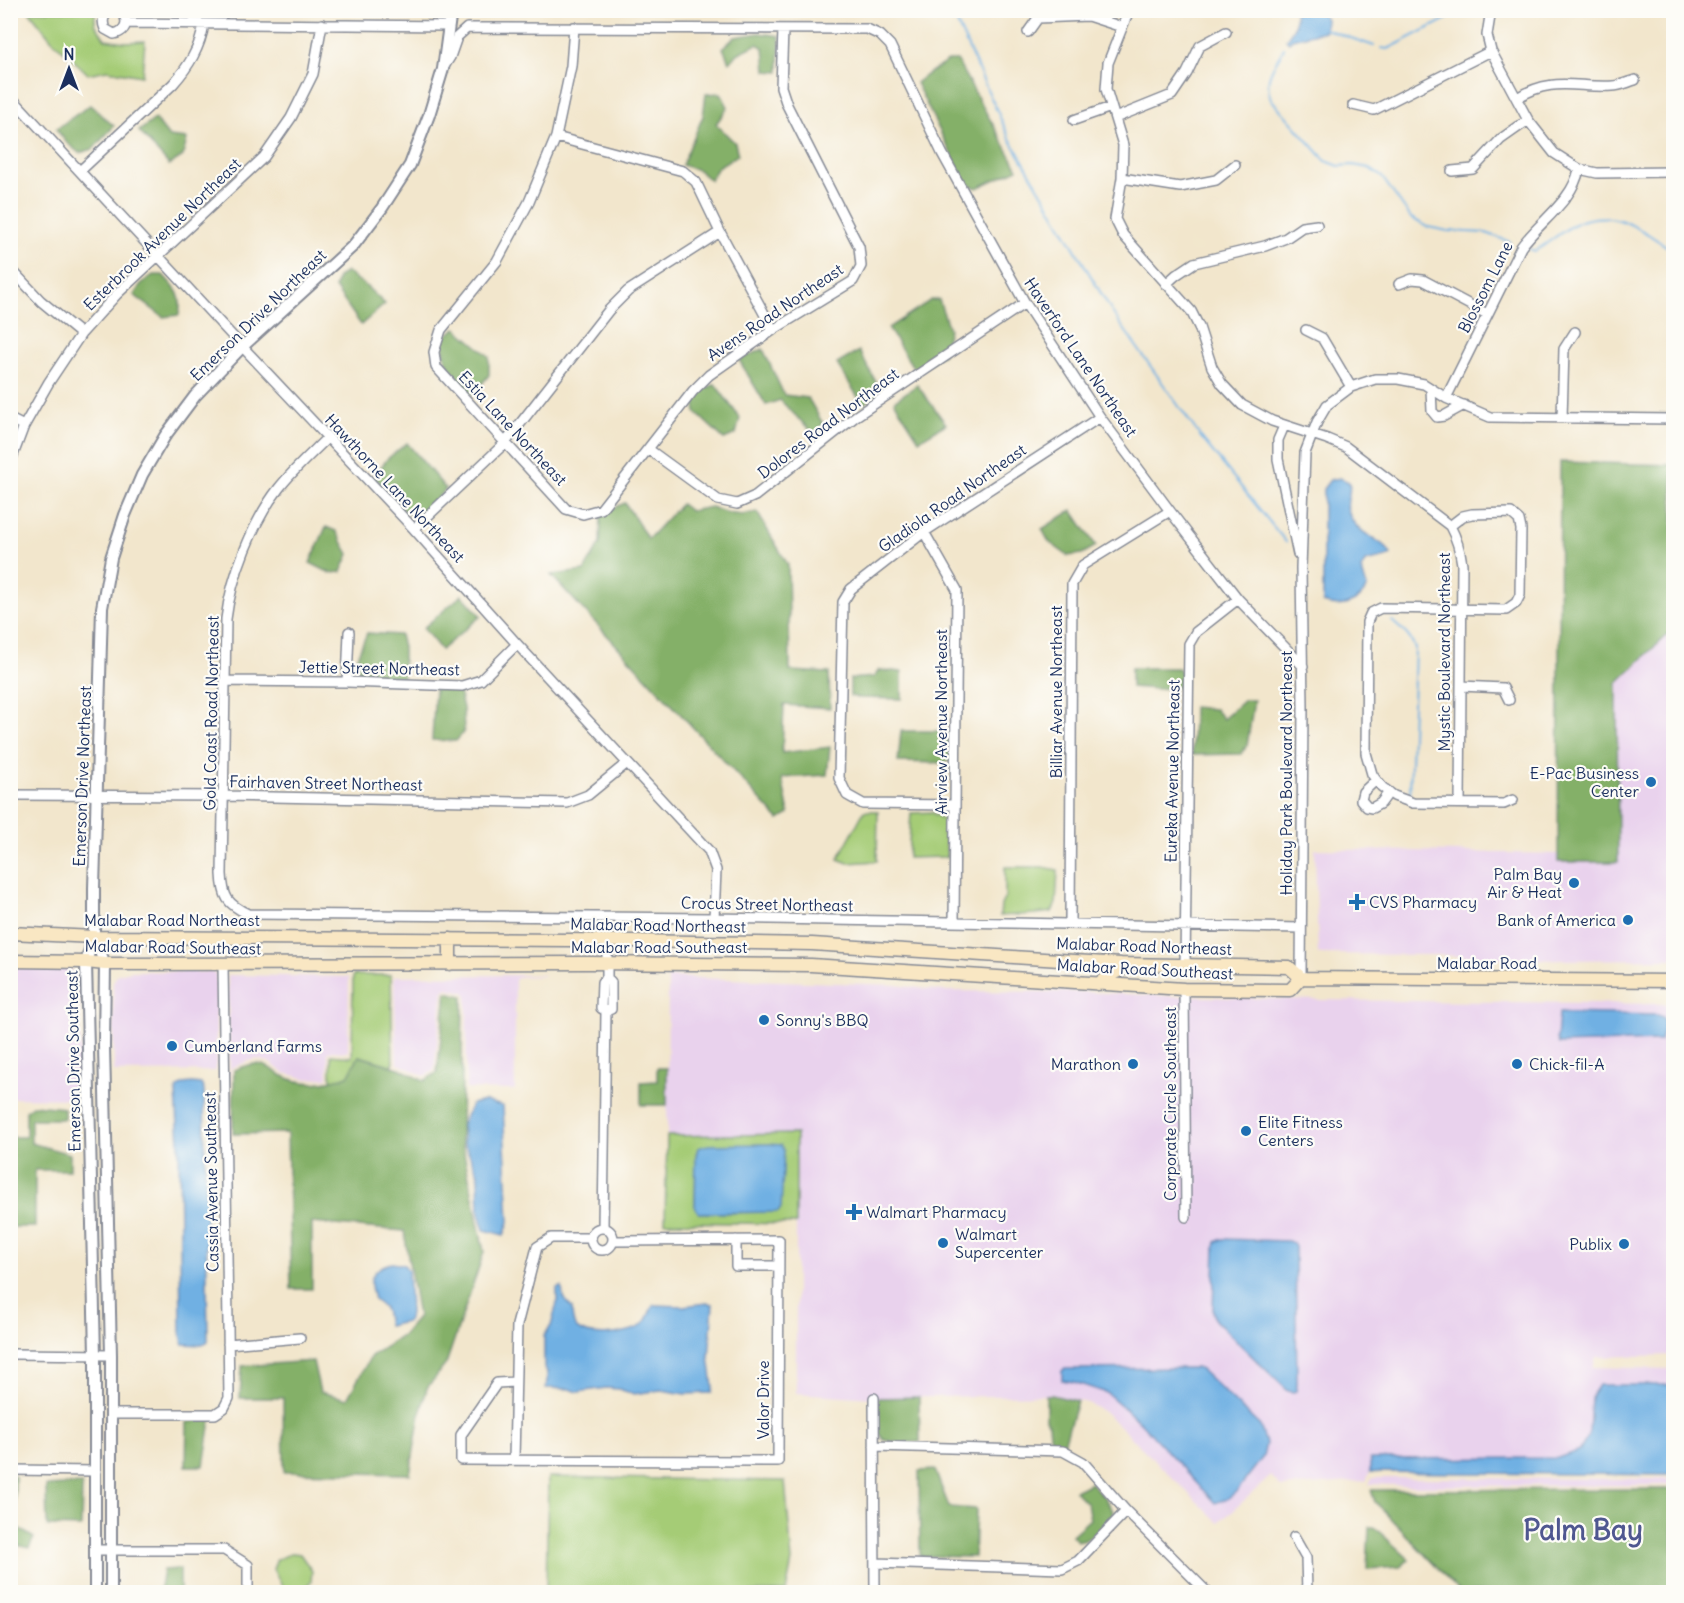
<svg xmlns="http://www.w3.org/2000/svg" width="1684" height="1603" viewBox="0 0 1684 1603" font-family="Delius,sans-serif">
	<rect width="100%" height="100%" fill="#fdfcf7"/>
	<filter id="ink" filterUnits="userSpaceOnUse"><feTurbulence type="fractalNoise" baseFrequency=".0167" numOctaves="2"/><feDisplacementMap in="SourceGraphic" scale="12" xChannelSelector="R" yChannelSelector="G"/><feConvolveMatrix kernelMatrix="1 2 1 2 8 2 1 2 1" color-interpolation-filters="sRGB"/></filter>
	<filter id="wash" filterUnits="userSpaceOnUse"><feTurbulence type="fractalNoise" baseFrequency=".008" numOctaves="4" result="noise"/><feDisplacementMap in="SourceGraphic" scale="24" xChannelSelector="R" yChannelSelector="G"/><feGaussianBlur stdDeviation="1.35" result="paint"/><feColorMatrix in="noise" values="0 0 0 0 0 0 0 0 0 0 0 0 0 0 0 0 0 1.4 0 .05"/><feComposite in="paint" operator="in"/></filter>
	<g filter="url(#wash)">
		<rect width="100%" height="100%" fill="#f2e6cc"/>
		<path fill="#e9d2ed" d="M1673,629V959L1558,960L1435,955L1318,954L1315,849L1558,854V862H1618L1617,683Z
			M11,968H67L76,973L79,982L82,1099L11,1098Z
			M131,971L210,972L216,974V1071L114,1072L113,982L118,974Z
			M228,975L349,977L348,1052L331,1051L328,1052V1078L308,1079L284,1073L269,1062L255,1059L231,1068L230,1090Z
			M544,975L543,976L518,977L515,980V1090L466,1089L467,996L464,992L447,988L443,991L434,1071L424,1076L397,1063L394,976Z
			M668,977L895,985L943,991L1083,992L1168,996L1320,1000L1673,1004V1355L1596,1357L1593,1367L1673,1369V1385H1599L1591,1397L1589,1435L1580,1450L1558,1458L1371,1459L1370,1472L1366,1481L1281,1487L1271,1476L1219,1523L1107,1414L1088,1403L1052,1395L874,1398L796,1393V1135L667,1136Z
			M1372,1478L1673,1479L1674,1485L1415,1486L1369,1484Z"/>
		<path fill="#a5cc76" stroke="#607e6a" stroke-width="1.5" fill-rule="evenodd" d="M29,11H95V24L105,39L125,42L145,41L142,76L107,70L88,74L51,39Z
			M864,811H878L877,861L848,863L838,859Z
			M931,812L944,820L947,857L908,858L911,813Z
			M1005,867H1043L1058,870L1056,903L1052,912L1036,914L1000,916L1001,905L1005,897Z
			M353,975H391L393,1066L359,1056L348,1077L331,1081V1055L352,1057Z
			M796,1134V1224L665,1222L667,1136ZM698,1148L778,1212L699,1213L695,1207L696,1155Z
			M548,1477L785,1481L792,1561L786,1592H546Z
			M293,1553L300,1554L312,1571L311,1581L302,1592H285L273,1569L277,1559Z"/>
		<path fill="#84b067" stroke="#507062" stroke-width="1.5" d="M759,33L780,36L779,72L766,71L764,48L757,44L739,53L729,62L723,48L735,37Z
			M948,61H957L1018,169L977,188L966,184L916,83L926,75Z
			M721,93L728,107L716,124L735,143L738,155L719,166L710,180L698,170L682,165L703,116L706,94Z
			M90,105L114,126L93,149L79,153L66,142L56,129Z
			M155,119L169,137L187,139L183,156L169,165L139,131Z
			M347,272L367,287L385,304L361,325L335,288L338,277Z
			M153,275H163C176,289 183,294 179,315L163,317L134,295L141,284Z
			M931,300H939L949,329L943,354L916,372L888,328Z
			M456,328L489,356V375L473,395C456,376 442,365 443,338Z
			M763,349L784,395L808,398L823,424L814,434L780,400L766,405L739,360Z
			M859,351L881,391L863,405L837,364Z
			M715,384L740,418L736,434L724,439L696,413L694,396Z
			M917,385L946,424L919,440L894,401Z
			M407,443L446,489C435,500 424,519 406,513L374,476L387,459Z
			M1560,462L1673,465V629L1617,683L1618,862H1558Z
			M625,503L648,539L681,504L690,511L711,507L727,513L742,515L757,512L788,565L790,671L829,673L830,708L784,705L782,753L830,747L827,775L782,778L789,814L779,820L551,575L584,571L600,543L601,513Z
			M1072,510L1096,546L1082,554L1068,556L1049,542L1042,529Z
			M326,527L336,531L349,554L341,572L330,573L310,563Z
			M462,595L481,616L441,650L423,628Z
			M367,633L400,635L403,647V678L360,674L356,659Z
			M1131,668H1178L1182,676L1179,687L1157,689L1131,687Z
			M879,670L902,672V699L860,698L850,696V679L874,677Z
			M435,688H458L463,708L464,732L456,741L432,740Z
			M1244,700H1254L1247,746L1241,754L1192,755L1193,707L1215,709L1223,719Z
			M901,731H947L951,760L941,763L898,762Z
			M446,992L463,996L461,1138L484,1252L446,1364L427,1388L420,1414L410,1474L284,1472L283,1398H240L242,1366L313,1361L320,1392L347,1399L371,1356L402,1336L418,1317L404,1231L312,1223V1289H291L287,1133L233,1134L234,1070C241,1068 250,1063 257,1064C268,1064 274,1072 283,1076C306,1087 325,1083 348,1076L359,1056L399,1068L424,1081L437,1073Z
			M657,1068H667V1105H641V1082L657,1081Z
			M33,1105L64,1108V1119H31V1143L70,1154V1170H35V1227H11V1137H26V1111Z
			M1046,1395H1052L1077,1401L1064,1444H1052L1050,1435L1049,1424L1046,1419Z
			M919,1397L920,1442L899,1443L884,1440L878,1431V1398Z
			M211,1420L204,1466H186L187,1422Z
			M935,1470L949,1507L976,1509L974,1557L920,1556L919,1471Z
			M11,1476H15V1526L34,1538L29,1548L11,1544Z
			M1091,1483L1104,1497L1113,1511L1111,1520L1087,1539L1077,1541L1072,1535L1090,1519L1087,1504L1075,1491Z
			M82,1484L81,1527L47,1526L46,1486Z
			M1673,1489V1592H1460L1375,1502L1371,1490Z
			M1369,1527H1374L1409,1559L1401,1567L1367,1569Z
			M180,1569V1592H159L163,1570Z"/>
		<path fill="#6fb0e3" stroke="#4570a0" stroke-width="1.5" d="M1295,11H1320L1326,19L1325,31L1292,39L1289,42L1286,39C1295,28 1296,25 1295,11Z
			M1340,478L1349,482C1352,494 1345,500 1348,510C1354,536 1382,537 1391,554L1386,557L1365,562L1361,569L1367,587C1359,605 1340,609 1323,603V489L1330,480Z
			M1559,1013L1658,1015L1663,1017L1665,1022L1660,1041L1559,1044L1557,1039Z
			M192,1083L201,1084L204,1090L208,1341L202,1345L183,1344L181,1335L179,1143L176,1092L178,1088L183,1084Z
			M484,1101L503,1106L509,1222L504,1235L484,1230L479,1213L478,1174L464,1143L462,1124L472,1104Z
			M769,1144L781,1145L784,1151L781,1208L778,1212L699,1213L695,1207L696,1155L698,1148L708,1145Z
			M1222,1239L1288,1241L1293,1243L1295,1247L1297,1384L1296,1391L1293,1392L1288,1391L1215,1320L1213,1311L1215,1246L1216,1242Z
			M392,1263L404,1265L408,1270L410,1313L409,1318L406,1322L388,1326C384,1310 390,1312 374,1300C373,1295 371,1289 371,1284C370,1272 382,1265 392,1263Z
			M562,1287L563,1298L572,1308C572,1314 572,1320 575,1326C586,1340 630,1335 642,1325C648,1320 649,1311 654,1305L683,1306L707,1303L713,1304L709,1357L713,1386L712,1392L710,1393L685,1394L661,1390L634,1394L618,1389L606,1388L578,1392L570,1389L546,1388L547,1380V1372L544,1367V1336L551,1326L557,1303V1288Z
			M1196,1368L1201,1370L1260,1426L1266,1443L1263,1457L1237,1491L1227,1499L1215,1503L1141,1423L1107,1393L1074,1382L1062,1380V1371L1065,1369Z
			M1599,1385H1673V1475L1370,1472V1459L1558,1458L1580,1450L1589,1435L1591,1397Z"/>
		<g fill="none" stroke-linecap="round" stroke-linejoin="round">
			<path stroke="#6fb0e3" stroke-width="2" d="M951,10L1009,137L1112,312L1200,436L1286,542
				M1325,29L1374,46
				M1284,48C1274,67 1263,77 1271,99L1326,161L1339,166L1353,165L1369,168L1382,177L1411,218L1428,227L1448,231L1486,233L1510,242
				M1381,48L1388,49L1462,11
				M1529,249L1535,251C1550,242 1564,229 1579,222C1617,207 1643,232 1674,251
				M1392,621C1401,629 1411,636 1415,648L1410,794"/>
		</g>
	</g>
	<g filter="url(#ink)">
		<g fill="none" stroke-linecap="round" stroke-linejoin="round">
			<g stroke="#868a95" stroke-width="12">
				<path id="minor" d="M113,10C104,13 101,20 105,29L114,34C128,31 130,17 118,10
					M1129,10L1108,63L1106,89L1123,145L1122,178L1115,219L1123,235L1191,311L1199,327L1212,367L1222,384L1242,405L1272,421L1327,439L1346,447L1450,526C1457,539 1460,549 1462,564L1460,803
					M1491,10L1487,35L1491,51L1528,120L1554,153L1579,169L1597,173L1674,172
					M127,23L448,26
					M574,27L571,66L556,137L529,202L497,261L441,330L434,352L436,367L566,509L583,514L601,509L693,391L709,375L773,330L853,281L861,266L859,247L787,105L781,87L783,30
					M1028,32L1038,18L1088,16L1122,27
					M443,68L450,57L457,37L467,28L867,29L880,35L890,45L942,153L1025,303L1100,417L1170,511L1238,599L1303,666
					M10,96L237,341L414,529L517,644L709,851L716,870L714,918
					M1517,98C1552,76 1575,88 1613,86C1620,86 1628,82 1635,80
					M1353,105L1374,110L1491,51
					M1115,118L1172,95L1187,73L1200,46L1226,32
					M1074,120L1111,107
					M556,137L683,171L696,182L720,232L773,330
					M80,171L173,84C189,66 200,48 204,24
					M1452,171L1473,169L1501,139L1528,120
					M1122,178L1180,187L1216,180L1235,165
					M10,268L41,301L81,334
					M1166,284L1176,275L1194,263L1265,246L1286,238L1302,227L1317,225
					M1399,284L1412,279L1423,280L1487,314
					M1306,330L1322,338L1351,387
					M1431,389L1432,411L1437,417L1444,416L1464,405
					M1446,398L1521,247C1540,221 1573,201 1579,169
					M1562,418L1564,349L1575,332
					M10,419L24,426
					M1284,426L1278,440V459L1298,554
					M327,438C311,454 293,470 279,488C253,521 231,577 226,619L222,874C223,897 227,904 248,914L714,918L1301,928
					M648,449L718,500L737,504L755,496L856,416L1025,303
					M10,463L24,426L49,382L81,334L117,294L264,157L291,118L313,74L322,24
					M1450,526L1463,516L1472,514L1511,513L1519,520L1521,529L1520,595L1516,603L1506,610L1381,608L1371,613L1367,622L1366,753L1372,774L1376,780L1382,787L1394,796L1413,803L1504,804L1513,800
					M414,529L505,443L609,310L628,291L720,232
					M924,532L957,590L954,922
					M225,681L347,682L462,686L481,680L517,644
					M347,682L349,632
					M1461,686L1503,688L1509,700
					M1376,780L1363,792L1361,800L1367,807L1372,808L1381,803L1389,792
					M10,795L224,796L567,803L588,795L627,763
					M955,805L863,804L847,795L839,778L843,602L851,589L924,532L1100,417
					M1070,923L1072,584L1083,565L1170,511
					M1185,965L1189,644L1196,632L1238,599
					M1301,978L1303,707L1301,568L1305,453L1317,422L1327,405L1351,387L1375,379H1398L1424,384L1446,398L1490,417L1674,419
					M1184,989L1186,1217
					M606,1011L601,1008L602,982L607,978
					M603,1227L606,1011L611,1009V982L607,978V940
					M591 1239a11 11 0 1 1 22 0a11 11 0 1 1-22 0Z
					M736,1240V1266H779
					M228,1344L300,1338
					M10,1354L111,1355
					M515,1382L497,1383L461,1435V1460L778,1461L779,1240L614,1241
					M874,1398L875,1592
					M111,1414H215L224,1408L229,1398L223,964
					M874,1446L1063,1451L1083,1462L1126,1511L1207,1592
					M514,1460L517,1325L537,1247L551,1238H591
					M10,1470L96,1471
					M1294,1537L1306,1558L1307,1592
					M96,1550H224L248,1565V1592
					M875,1563L1062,1569L1078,1561L1126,1511"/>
			</g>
			<g stroke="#868a95" stroke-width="14">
				<path id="tertiary" d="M94,937L105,964L104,1046L111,1355V1592
					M95,1592V1355L86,962L94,937V888L102,608L111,558L125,515L142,475L165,436L195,396L242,347L353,246L382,208L410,165L429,115L443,69L451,10"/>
			</g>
			<g stroke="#868a95" stroke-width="15">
				<path id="secondary" d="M10,933L94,937L569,940L812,944L1121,964L1289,967L1301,978
					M450,939V964
					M10,961L86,962L105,964L590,963L811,965L1184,989L1290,990L1301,978
					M1301,978L1674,981
					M1098,984L1112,974L1131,965"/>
			</g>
			<use href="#minor" stroke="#fff" stroke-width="9"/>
			<use href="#tertiary" stroke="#fff" stroke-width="10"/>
			<use href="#secondary" stroke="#f9e7c3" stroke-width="12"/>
		</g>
	</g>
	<g fill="#1f6fb2" stroke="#fdfcf7" stroke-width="2">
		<circle cx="1651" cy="782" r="6"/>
		<circle cx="1574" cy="883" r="6"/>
		<path d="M1354 893h6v6h6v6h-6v6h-6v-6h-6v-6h6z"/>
		<circle cx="1628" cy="920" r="6"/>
		<circle cx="764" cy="1020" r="6"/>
		<circle cx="172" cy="1046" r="6"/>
		<circle cx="1133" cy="1064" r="6"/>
		<circle cx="1517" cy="1064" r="6"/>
		<circle cx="1246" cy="1131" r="6"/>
		<path d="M851 1203h6v6h6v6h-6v6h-6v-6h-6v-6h6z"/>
		<circle cx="943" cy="1243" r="6"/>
		<circle cx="1624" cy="1244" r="6"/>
	</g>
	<g text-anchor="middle" stroke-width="4.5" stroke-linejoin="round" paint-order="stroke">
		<g font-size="16" fill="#1b2f5e" stroke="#fdfcf7">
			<text transform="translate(162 234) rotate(-44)" y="6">Esterbrook Avenue Northeast</text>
			<text transform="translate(1485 287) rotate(-63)" y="6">Blossom Lane</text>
			<text transform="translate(775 312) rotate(-34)" y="6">Avens Road Northeast</text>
			<text transform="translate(258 315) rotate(-44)" y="6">Emerson Drive Northeast</text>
			<text transform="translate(1081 357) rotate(56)" y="6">Haverford Lane Northeast</text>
			<text transform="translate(828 423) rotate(-37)" y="6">Dolores Road Northeast</text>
			<text transform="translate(513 428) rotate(47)" y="6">Estia Lane Northeast</text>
			<text transform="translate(395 488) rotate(47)" y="6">Hawthorne Lane Northeast</text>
			<text transform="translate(952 498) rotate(-35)" y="6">Gladiola Road Northeast</text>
			<text transform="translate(1444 652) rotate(-90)" y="6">Mystic Boulevard Northeast</text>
			<text transform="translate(379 668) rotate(1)" y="6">Jettie Street Northeast</text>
			<text transform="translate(1056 692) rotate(-90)" y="6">Billiar Avenue Northeast</text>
			<text transform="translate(211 713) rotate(-89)" y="6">Gold Coast Road Northeast</text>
			<text transform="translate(941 722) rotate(-90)" y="6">Airview Avenue Northeast</text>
			<text transform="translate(1172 771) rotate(-89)" y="6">Eureka Avenue Northeast</text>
			<text transform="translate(1286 773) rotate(-90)" y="6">Holiday Park Boulevard Northeast</text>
			<text transform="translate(82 776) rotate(-88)" y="6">Emerson Drive Northeast</text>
			<text transform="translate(326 783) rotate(1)" y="6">Fairhaven Street Northeast</text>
			<text transform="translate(767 904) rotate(1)" y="6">Crocus Street Northeast</text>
			<text x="172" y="926">Malabar Road Northeast</text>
			<text transform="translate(658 925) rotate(1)" y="6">Malabar Road Northeast</text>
			<text transform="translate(1144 946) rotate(2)" y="6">Malabar Road Northeast</text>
			<text transform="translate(173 947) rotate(1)" y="6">Malabar Road Southeast</text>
			<text x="659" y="953">Malabar Road Southeast</text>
			<text x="1487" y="969">Malabar Road</text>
			<text transform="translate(1145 969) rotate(3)" y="6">Malabar Road Southeast</text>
			<text transform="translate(73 1061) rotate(-91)" y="6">Emerson Drive Southeast</text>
			<text transform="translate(1170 1104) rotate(-90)" y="6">Corporate Circle Southeast</text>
			<text transform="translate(211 1182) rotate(-91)" y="6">Cassia Avenue Southeast</text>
			<text transform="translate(763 1400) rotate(-90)" y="6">Valor Drive</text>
		</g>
		<g font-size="16" fill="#1b2f5e" stroke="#fdfcf7" text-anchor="start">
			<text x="1639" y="779" text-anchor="end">E-Pac Business<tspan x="1639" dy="18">Center</tspan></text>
			<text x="1562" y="880" text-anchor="end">Palm Bay<tspan x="1562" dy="18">Air &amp; Heat</tspan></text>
			<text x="1369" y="908">CVS Pharmacy</text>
			<text x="1616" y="926" text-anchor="end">Bank of America</text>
			<text x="776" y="1026">Sonny's BBQ</text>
			<text x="184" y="1052">Cumberland Farms</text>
			<text x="1121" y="1070" text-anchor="end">Marathon</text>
			<text x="1529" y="1070">Chick-fil-A</text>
			<text x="1258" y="1128">Elite Fitness<tspan x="1258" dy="18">Centers</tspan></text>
			<text x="866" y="1218">Walmart Pharmacy</text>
			<text x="955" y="1240">Walmart<tspan x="955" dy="18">Supercenter</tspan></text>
			<text x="1612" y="1250" text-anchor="end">Publix</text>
		</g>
		<g font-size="28" font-weight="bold" fill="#4f5790" stroke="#fdfcf7">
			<text x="1583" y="1540">Palm Bay</text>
		</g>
	</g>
	<rect width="1684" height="1603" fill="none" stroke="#fdfcf7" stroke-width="36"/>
	<g transform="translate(69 69)" stroke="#fdfcf7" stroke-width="4.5" paint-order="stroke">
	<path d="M0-4.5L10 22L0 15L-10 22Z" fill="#1b2f5e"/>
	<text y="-9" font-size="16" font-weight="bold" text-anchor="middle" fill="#1b2f5e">N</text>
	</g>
</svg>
